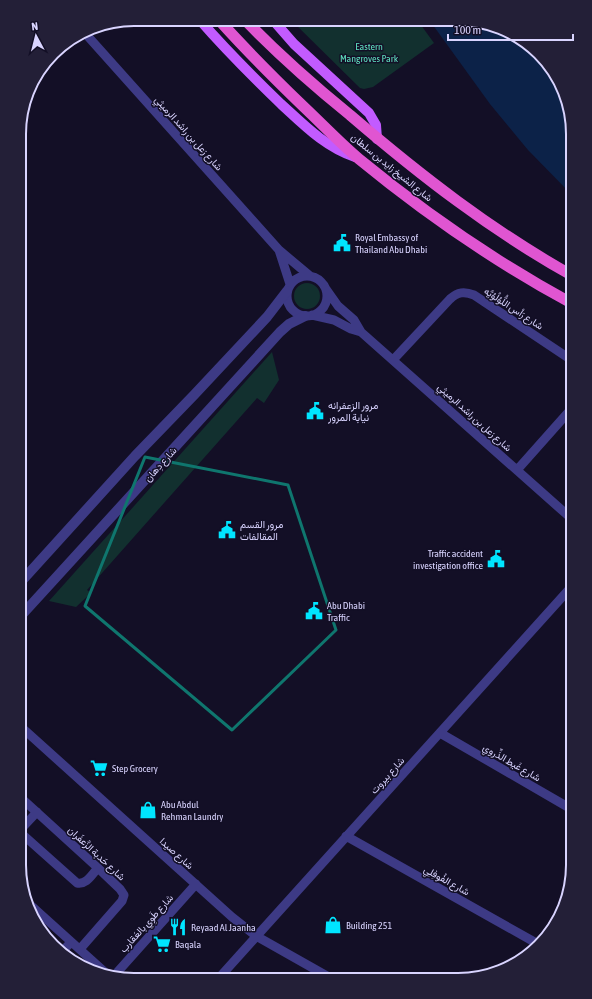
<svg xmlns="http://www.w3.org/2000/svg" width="592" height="999" viewBox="0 0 592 999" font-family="'Asap Condensed',Vazirmatn,sans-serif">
	<rect width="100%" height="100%" fill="#130f26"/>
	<path fill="#12302f" d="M291,20L418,21L434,43L373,87L364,89L360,88Z
		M294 296a13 13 0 1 1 26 0a13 13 0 1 1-26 0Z
		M272,352L279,380L264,403L257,398L87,590L91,593L76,607L49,601Z"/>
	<path fill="#0c2248" d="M430,21H480L528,43L564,90L573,134V196L528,150L490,104Z"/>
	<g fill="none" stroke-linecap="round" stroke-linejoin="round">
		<path stroke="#3d3a85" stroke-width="9" d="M84,32L279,250L310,276
			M279,250L290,284
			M287 296a20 20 0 1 1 40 0a20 20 0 1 1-40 0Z
			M326,289L338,306L354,320L361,332L573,520
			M312,315L334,320L351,329L361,332
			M393,360L450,299C458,292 464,291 474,295L573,361
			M517,470L573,407
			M19,725L232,917L256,936L334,980
			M440,733L573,810
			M19,796L98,868L120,889L124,895L122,901L80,949
			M37,812L21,829L20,832L22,834L77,883C87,885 92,874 98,868
			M346,836L538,944
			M26,901L107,974
			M61,953L71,942
			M113,977L196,884
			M218,979L573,585"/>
		<path stroke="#3d3a85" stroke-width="10" d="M19,584L135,456L194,395L267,317L287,291
			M19,618L280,332L289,324L305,316"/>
		<path stroke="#c25bff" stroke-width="10" d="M199,19C225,49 253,77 281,104C304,125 325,147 355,157
			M273,20L294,44L369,113L376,125L377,139"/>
		<path stroke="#e055d1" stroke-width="11" d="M219,20C246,50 275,79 304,107C322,124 340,143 359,159C426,214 497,263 573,304
			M245,20C278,54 313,85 350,115C420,175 492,231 573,276"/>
	</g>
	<path fill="none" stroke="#0f766e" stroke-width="3" stroke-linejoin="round" d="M145,457L288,485L336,630L232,730L85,606Z"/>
	<defs>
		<g id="civic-bare" transform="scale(1.38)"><path d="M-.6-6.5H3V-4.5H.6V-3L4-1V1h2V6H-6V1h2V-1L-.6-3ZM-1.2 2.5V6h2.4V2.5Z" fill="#00e5ff" stroke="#130f26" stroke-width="2.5" paint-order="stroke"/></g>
		<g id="supermarket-bare" transform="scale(1.38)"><path d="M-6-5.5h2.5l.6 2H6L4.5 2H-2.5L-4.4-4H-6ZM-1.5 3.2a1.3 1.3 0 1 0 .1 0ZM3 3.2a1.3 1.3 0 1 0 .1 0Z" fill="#00e5ff" stroke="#130f26" stroke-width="2.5" paint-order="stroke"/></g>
		<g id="shop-bare" transform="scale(1.38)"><path d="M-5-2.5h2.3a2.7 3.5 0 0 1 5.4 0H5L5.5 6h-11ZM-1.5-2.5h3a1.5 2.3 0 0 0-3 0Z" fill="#00e5ff" stroke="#130f26" stroke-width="2.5" paint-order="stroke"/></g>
		<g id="restaurant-bare" transform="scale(1.38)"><path d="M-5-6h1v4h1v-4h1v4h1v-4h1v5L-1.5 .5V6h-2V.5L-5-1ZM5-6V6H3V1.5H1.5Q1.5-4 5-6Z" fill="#00e5ff" stroke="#130f26" stroke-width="2.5" paint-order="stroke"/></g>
	</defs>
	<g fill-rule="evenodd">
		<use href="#civic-bare" x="342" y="243"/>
		<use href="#civic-bare" x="315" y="411"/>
		<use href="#civic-bare" x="227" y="530"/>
		<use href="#civic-bare" x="496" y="559"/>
		<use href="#civic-bare" x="314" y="611"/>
		<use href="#supermarket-bare" x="99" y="768"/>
		<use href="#shop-bare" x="148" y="810"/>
		<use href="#shop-bare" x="333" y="925"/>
		<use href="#restaurant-bare" x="178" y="927"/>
		<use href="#supermarket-bare" x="162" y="944"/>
	</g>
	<g text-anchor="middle" stroke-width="3" stroke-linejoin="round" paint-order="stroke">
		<g font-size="10" fill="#5fe0c0" stroke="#130f26">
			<text x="369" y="50">Eastern<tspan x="369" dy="12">Mangroves Park</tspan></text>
		</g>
		<g font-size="10" fill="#d9d4ff" stroke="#130f26">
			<text transform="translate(189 133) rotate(48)" y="4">شارع زعل بن راشد الرميثي</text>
			<text transform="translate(392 167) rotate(39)" y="4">شارع الشيخ زايد بن سلطان</text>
			<text transform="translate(514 308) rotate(33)" y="4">شارع رَأس اللُّؤلُؤيَّه</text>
			<text transform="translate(475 417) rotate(42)" y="4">شارع زعل بن راشد الرميثي</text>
			<text transform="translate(160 464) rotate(-48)" y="4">شارع دِهان</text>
			<text transform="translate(512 762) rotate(30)" y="4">شارع غَيط الذِّروي</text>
			<text transform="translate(387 775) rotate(-48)" y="4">شارع بيروت</text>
			<text transform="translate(97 853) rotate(43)" y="4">شارع حَدبة الزَّعفَران</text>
			<text transform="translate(177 853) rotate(42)" y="4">شارع صيدا</text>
			<text transform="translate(447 880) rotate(29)" y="4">شارع الفُوفِلِي</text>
			<text transform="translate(146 923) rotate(-48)" y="4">شارع طَوِي بالعَقارب</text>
		</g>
		<g font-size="10" fill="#d9d4ff" stroke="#130f26" text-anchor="start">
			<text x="355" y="241">Royal Embassy of<tspan x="355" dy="12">Thailand Abu Dhabi</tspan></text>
			<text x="328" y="409">مرور الزعفرانه<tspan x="328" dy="12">نيابة المرور</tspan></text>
			<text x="240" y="528">مرور القسم<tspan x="240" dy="12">المقالفات</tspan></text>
			<text x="483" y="557" text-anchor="end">Traffic accident<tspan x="483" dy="12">investigation office</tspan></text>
			<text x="327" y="609">Abu Dhabi<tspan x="327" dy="12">Traffic</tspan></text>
			<text x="112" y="772">Step Grocery</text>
			<text x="161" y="808">Abu Abdul<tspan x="161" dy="12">Rehman Laundry</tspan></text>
			<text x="346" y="929">Building 251</text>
			<text x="191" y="931">Reyaad Al Jaanha</text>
			<text x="175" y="948">Baqala</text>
		</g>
	</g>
	<path d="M0 0H592V999H0ZM134 26H458A108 108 0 0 1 566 134V865A108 108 0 0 1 458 973H134A108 108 0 0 1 26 865V134A108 108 0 0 1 134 26Z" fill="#231f37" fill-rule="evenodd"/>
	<path fill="none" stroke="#d9d4ff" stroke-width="2" d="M134 26H458A108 108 0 0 1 566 134V865A108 108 0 0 1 458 973H134A108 108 0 0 1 26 865V134A108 108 0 0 1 134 26Z"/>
	<g transform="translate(36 36) rotate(353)" stroke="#130f26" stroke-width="3" paint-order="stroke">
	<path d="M0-3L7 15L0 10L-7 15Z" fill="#d9d4ff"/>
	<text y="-6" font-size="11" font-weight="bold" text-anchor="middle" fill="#d9d4ff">N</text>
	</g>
	<path d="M448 34v6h125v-6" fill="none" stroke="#d9d4ff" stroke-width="2"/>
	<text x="454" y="34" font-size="12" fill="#d9d4ff" stroke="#130f26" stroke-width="3" paint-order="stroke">100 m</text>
</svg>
